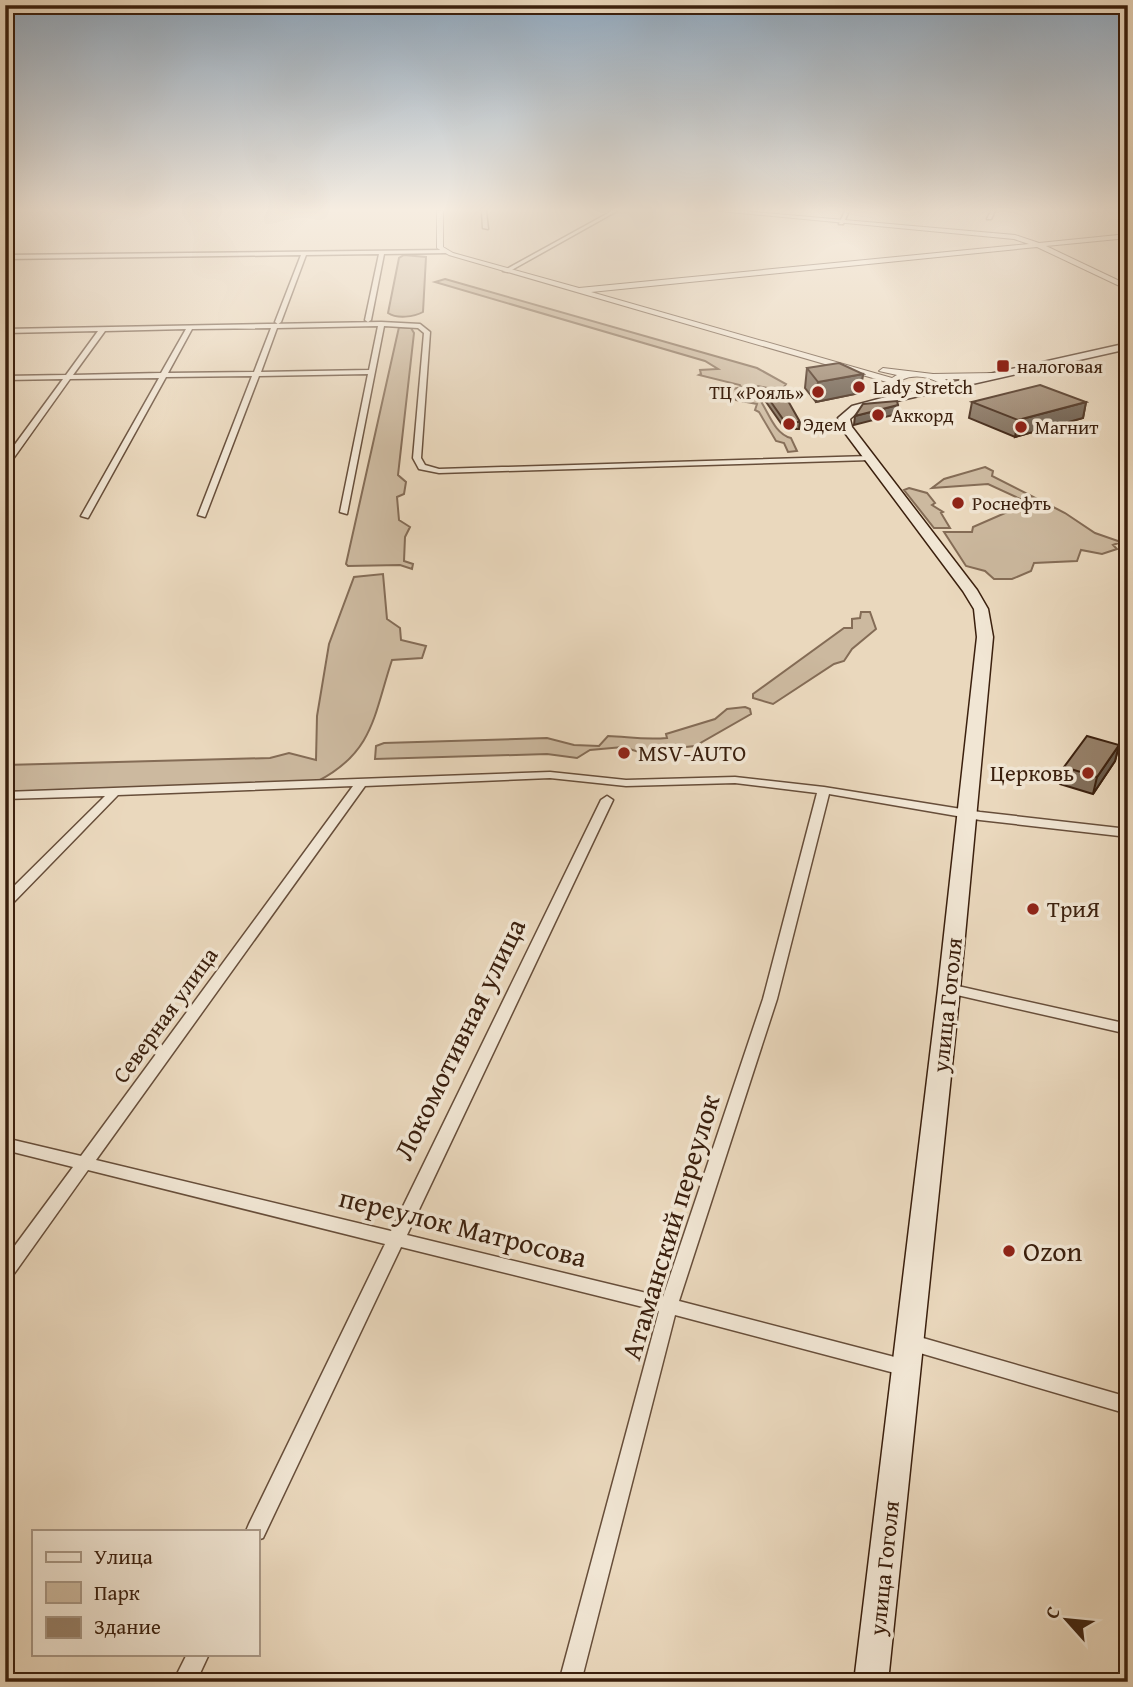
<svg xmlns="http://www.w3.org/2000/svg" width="1133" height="1687" viewBox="0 0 1133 1687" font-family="'Gentium Book Plus',serif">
	<rect width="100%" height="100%" fill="#ead8bd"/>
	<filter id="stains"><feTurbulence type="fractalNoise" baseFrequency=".00286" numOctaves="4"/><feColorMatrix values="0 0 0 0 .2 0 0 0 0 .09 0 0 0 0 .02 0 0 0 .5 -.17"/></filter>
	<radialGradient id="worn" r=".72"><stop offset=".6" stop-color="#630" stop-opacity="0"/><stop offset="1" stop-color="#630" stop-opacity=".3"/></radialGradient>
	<path fill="#ccb99f" stroke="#846c56" stroke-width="2" d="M404,255L426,257L423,312C414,317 397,319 388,313L399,258Z
		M445,279L757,368L786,384L781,391L788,397L770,396L768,388L758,386L752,390C767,403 771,433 791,438L797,451L788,452L784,443L776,441L759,412L755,410L757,404L736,400L726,391L741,387L740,385L699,375L701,374L700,370L718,369L705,361L435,282Z
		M399,327L411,328L414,333L398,475L406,482L404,494L397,497L399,520L410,527L405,537L404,561L413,564L412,569L400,565L348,566L346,564Z
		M985,467L993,471L992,476L1065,513L1095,533L1121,542L1113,545L1117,549L1102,554L1081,550L1077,561L1034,563L1031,571L1012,579H994L985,571L966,566L944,532H972L973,527L1021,506L1031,504L988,484L932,488L944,479Z
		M909,488L927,493L935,503L932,505L943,512L941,513L950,528H934L904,490Z
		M383,574L387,619L400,628L401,640L426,646L422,658L392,660C374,714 374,752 318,781L5,792V765L270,758L289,753L316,760L317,716L329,644L354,577Z
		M861,612H870L876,629L852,649L844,661L834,664L773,704L753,698V694L844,628H852V619L860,618Z
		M745,707L750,709L751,714L695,746L639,752L623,747L590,750L577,758L547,754L375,759L376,746L384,743L547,738L574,745L599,746L608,736C630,737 644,740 667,738L666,734L715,719L727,709Z"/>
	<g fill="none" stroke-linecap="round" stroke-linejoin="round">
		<g stroke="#674e3a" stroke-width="3">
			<path id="minor" d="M482,211H486L488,229L483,228Z
				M612,211H617L508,272L503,271Z
				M845,211H849L843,224H839Z
				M991,211H995L991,219H987Z
				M445,250L447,253L384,254L371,320L368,322L365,320L379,254L306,255L281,322L278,324L275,322L301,255L5,259V255Z
				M381,322L420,324L430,332L421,458L425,465L439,469L870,456L874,458L870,460L439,473L419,469L413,458L424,333L418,328L384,326L347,514L340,512L368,374L259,376L205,517L198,515L252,376L166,377L88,518L81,516L159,378L70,379L8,466H5V458L63,379L5,380V376L66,375L98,331L5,333V329ZM378,326L369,370L261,372L277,328ZM271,328L254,372L168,373L192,329ZM186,329L161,373L73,375L105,331Z
				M550,772L626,780L735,777L824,787L980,812L1128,829V837L980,820L829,794L777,999L679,1301L906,1360L912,1362L915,1368L912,1374L906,1376L675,1315L581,1682H559L659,1311L401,1247L263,1538L257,1540V1531H246L249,1524L385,1244L88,1170L11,1278L5,1280V1259L73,1167L5,1150V1138L81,1156L353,786L118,795L10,906L5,907V895L105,796L5,799V792ZM550,778L626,786L735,783L817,793L763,999L663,1297L407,1235L613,800L607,796L601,800L391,1231L96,1160L365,786Z
				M949,984L1128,1024V1034L944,992L942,989L944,986Z
				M909,1334L1128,1397V1414L903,1348L900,1342L903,1336Z
				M187,1654H209L196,1682H173Z"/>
		</g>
		<g stroke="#674e3a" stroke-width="2">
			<path id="tertiary" d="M437,211H443V247L453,253L579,288L1029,244L1014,239L719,211H742L1015,235L1039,243L1128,234V238L1046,246L1128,285V290L1037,247L591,292L892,378L897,375L879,371L883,368L933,374L993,373L997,376L993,379H945L947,381L945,388L941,391L937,388L938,382C926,376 914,374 901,380L906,385L937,390C928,395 907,392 897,386L891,391L887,388L890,383L449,255L437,248Z"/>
		</g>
		<g stroke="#3b200e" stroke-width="3">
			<path id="secondary" d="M1128,343V349L888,403L860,410L850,419L852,427L977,590L988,609L993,637L960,989L888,1682H854L938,989L977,637L974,609L963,591L842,429L838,418L852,406L882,398Z"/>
		</g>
		<use href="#minor" fill="#f1e6d4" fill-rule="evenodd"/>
		<use href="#tertiary" fill="#f1e6d4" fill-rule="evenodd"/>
		<use href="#secondary" fill="#f1e6d4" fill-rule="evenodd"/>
	</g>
	<path fill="#816e5a" stroke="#3b200e" stroke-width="2" d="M807,368L863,374L860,393L816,402L805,388Z
		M764,392L800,422L799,429H785L764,399Z
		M972,402H1086L1083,418L1015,437L969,418Z
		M1119,745L1115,761L1093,794L1060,784L1064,767Z"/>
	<path fill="#695a4a" stroke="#3b200e" stroke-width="2" d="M863,374L860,393L816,402L818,382Z
		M1086,402L1083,418L1015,437L1018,420Z
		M898,405L897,414L854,425L855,416Z
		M1119,745L1115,761L1093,794L1097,777Z"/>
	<path fill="#968069" stroke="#3b200e" stroke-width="2" d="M839,363L863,374L818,382L807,368Z
		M1040,385L1086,402L1018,420L972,402Z
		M764,392H783L800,422H785Z
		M897,401L898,405L855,416L863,404Z
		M1087,736L1119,745L1097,777L1064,767Z"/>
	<linearGradient id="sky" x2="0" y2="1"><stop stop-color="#91a9bf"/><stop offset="0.47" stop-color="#f6ede1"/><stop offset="1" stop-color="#f6ede1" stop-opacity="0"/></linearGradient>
	<rect width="1133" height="447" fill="url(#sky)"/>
	<g fill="#8f2418" stroke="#f1e6d4" stroke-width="2.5">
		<rect x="996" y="359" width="14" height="14" rx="3.5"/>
		<circle cx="859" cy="387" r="7"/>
		<circle cx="818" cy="392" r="7"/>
		<circle cx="878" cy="415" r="7"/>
		<circle cx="789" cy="424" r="7"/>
		<circle cx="1021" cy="427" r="7"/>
		<circle cx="958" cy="503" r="7"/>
		<circle cx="624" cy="753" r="7"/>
		<circle cx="1088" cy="773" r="7"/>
		<circle cx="1033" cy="909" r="7"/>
		<circle cx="1009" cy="1251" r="7"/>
	</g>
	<g text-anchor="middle" stroke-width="7" stroke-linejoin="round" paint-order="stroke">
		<g font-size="19" fill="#3b200e" stroke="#f1e6d4" text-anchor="start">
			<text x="1017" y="373">налоговая</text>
			<text x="873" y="394">Lady Stretch</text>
			<text x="804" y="399" text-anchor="end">ТЦ «Рояль»</text>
			<text x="892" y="422">Аккорд</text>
			<text x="803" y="431">Эдем</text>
			<text x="1035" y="434">Магнит</text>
			<text x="972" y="510">Роснефть</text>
		</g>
		<g font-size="23" fill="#3b200e" stroke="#f1e6d4" text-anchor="start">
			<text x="638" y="761">MSV-AUTO</text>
			<text x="1074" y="781" text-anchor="end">Церковь</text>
			<text x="1047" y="917">ТриЯ</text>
		</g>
		<g font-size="23" fill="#3b200e" stroke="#f1e6d4">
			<text transform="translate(947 1005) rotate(-84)" y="8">улица Гоголя</text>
			<text transform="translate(165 1015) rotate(-54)" y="8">Северная улица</text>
			<text transform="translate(884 1568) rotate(-84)" y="8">улица Гоголя</text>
		</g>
		<g font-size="28" fill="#3b200e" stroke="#f1e6d4">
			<text transform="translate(459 1039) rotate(-64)" y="10">Локомотивная улица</text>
			<text transform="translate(463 1227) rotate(14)" y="10">переулок Матросова</text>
			<text transform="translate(670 1227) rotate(-73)" y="10">Атаманский переулок</text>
		</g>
		<g font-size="28" fill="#3b200e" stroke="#f1e6d4" text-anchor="start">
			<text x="1023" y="1261">Ozon</text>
		</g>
	</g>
	<rect width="1133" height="1687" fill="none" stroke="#ead8bd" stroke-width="28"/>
	<rect x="7" y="7" width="1119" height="1673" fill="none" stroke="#3b200e" stroke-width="3.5"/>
	<rect x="14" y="14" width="1105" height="1659" fill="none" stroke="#3b200e" stroke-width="2"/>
	<rect x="32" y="1530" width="228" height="126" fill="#f1e6d4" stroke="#a89785" stroke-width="2"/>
	<rect x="46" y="1552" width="35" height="10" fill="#f1e6d4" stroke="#a89785" stroke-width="2"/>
	<text x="94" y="1564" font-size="21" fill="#3b200e">Улица</text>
	<rect x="46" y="1582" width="35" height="21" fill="#ccb99f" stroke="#a89785" stroke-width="2"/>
	<text x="94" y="1600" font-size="21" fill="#3b200e">Парк</text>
	<rect x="46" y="1617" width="35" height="21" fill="#968069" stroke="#a89785" stroke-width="2"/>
	<text x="94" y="1634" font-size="21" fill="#3b200e">Здание</text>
	<g transform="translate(1067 1620) rotate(297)" stroke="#f1e6d4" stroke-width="5" paint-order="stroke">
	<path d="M0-5L12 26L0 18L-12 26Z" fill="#3b200e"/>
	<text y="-10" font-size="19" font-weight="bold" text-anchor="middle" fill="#3b200e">С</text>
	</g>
	<rect width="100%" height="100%" filter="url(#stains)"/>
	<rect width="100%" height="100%" fill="url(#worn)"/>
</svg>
